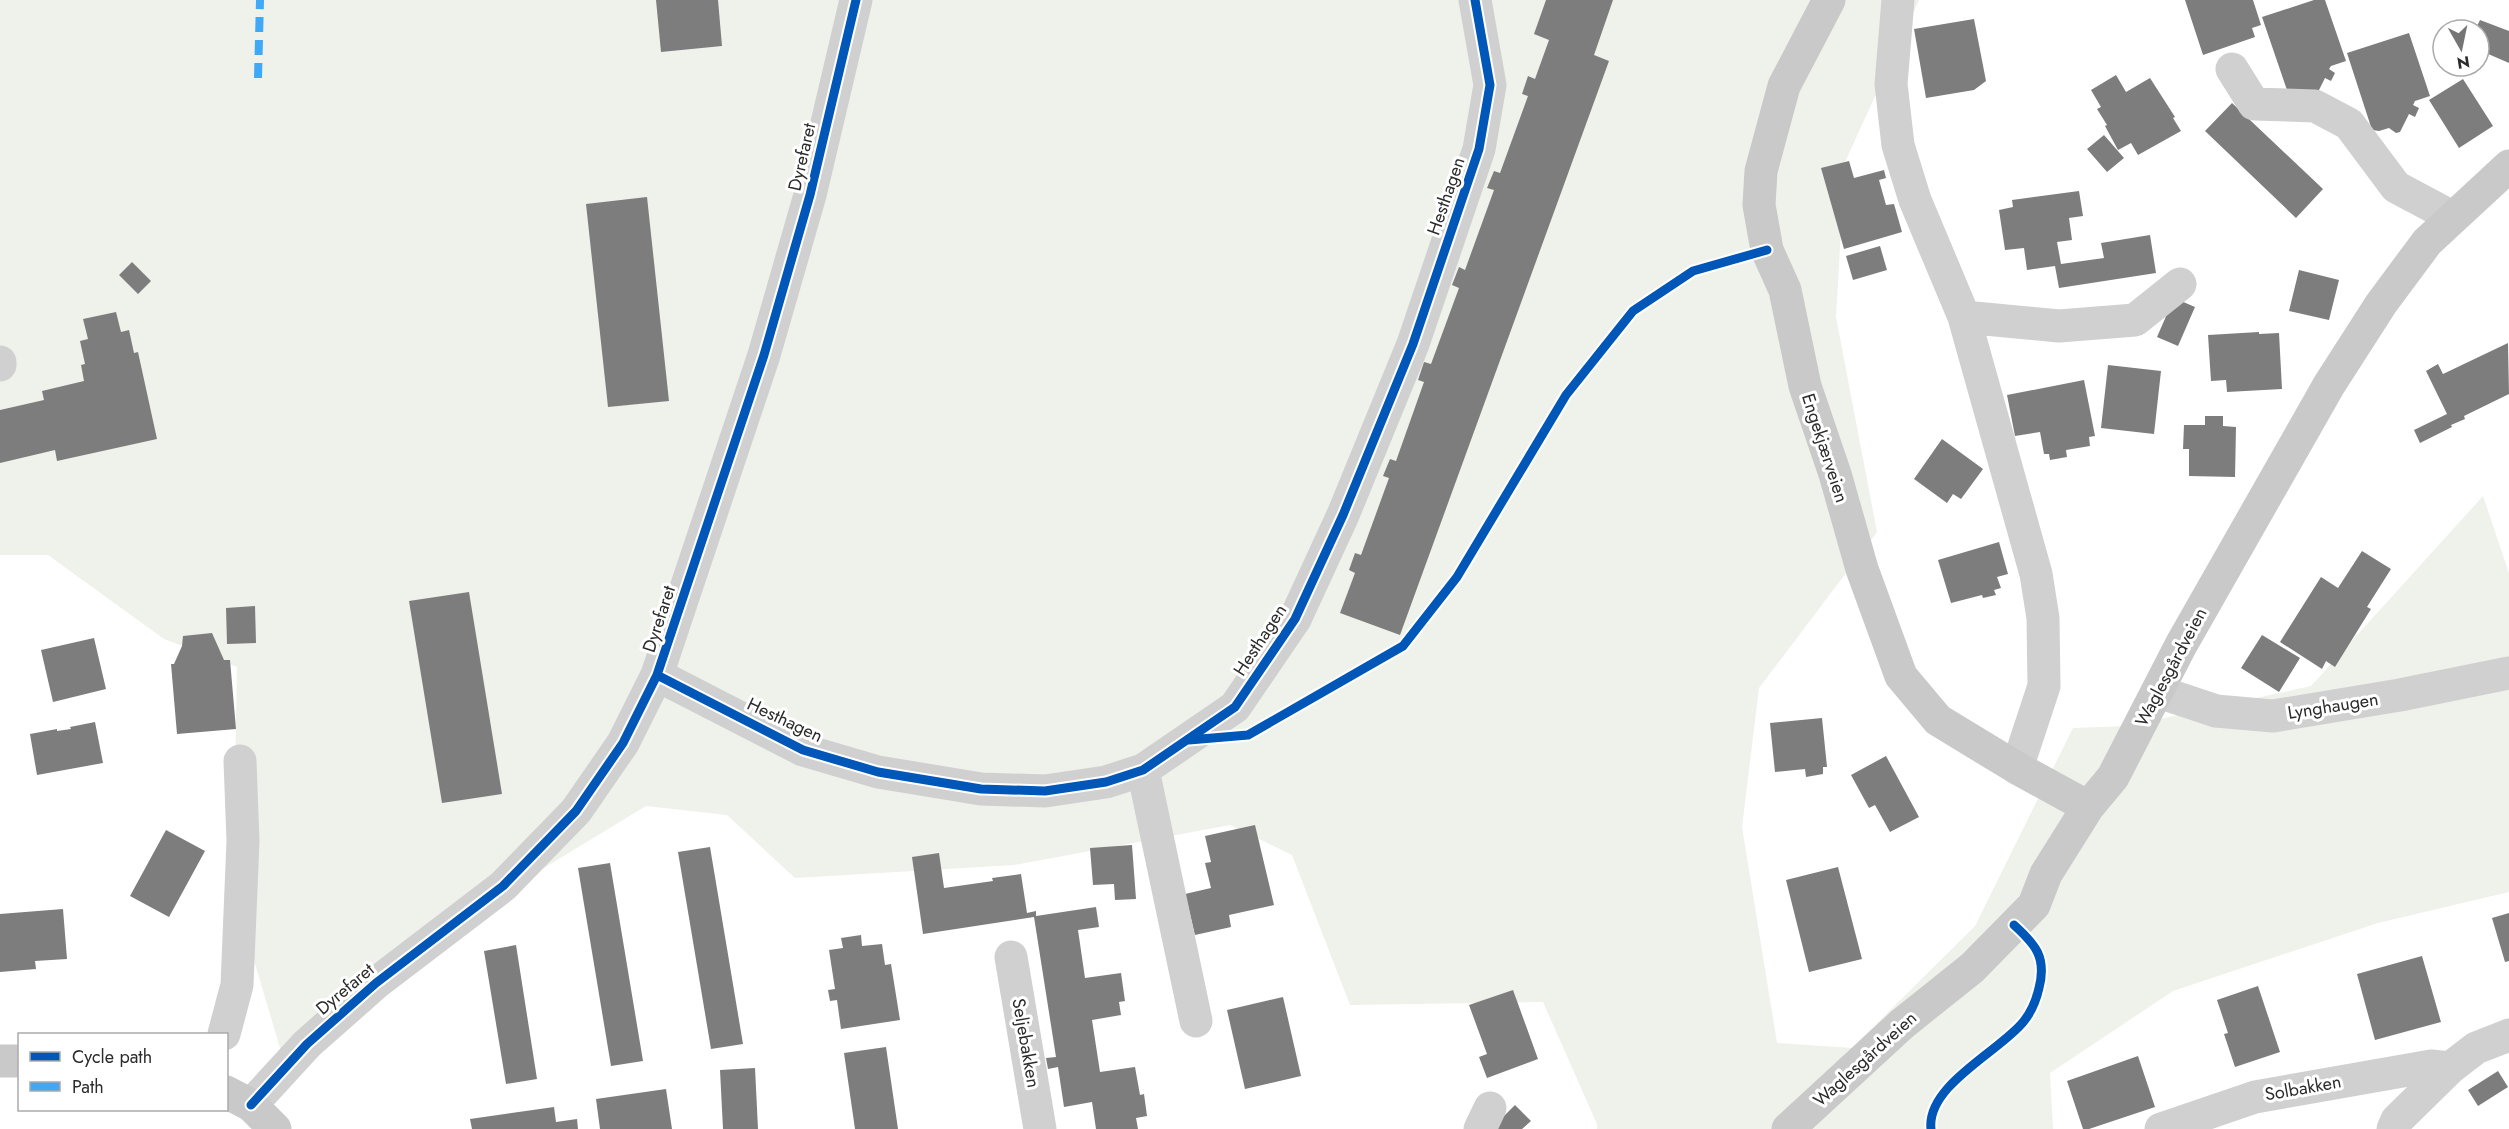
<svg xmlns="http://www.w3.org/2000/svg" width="2509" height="1129" viewBox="0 0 2509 1129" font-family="Jost,sans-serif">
	<rect width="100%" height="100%" fill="#fff"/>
	<path fill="#eef2eb" d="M0,0H1919L1845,162L1836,317L1877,532L1759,688L1742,827L1777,1043L1852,1048L1975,926L2073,728L2129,726L2311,686L2483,496L2509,573V892L2378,923L2173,991L2050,1073L2053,1129H1597V1124L1543,1002L1350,1005L1292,855L1230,825L1014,865L795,878L727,815L646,806L455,922L283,1058L233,890L237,667L164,639L48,555H0Z"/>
	<path fill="#7d7d7d" d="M656,0H718L722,46L661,52Z
		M1546,0H1613L1594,55L1609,61L1400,635L1340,613L1355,573L1349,570L1355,553L1361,555L1389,478L1383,476L1390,459L1396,461L1424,382L1418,380L1424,362L1431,364L1459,288L1452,285L1459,267L1465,270L1494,190L1487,188L1494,171L1500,173L1528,96L1522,94L1528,76L1535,79L1549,40L1534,34Z
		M2185,0H2253L2261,25L2252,28L2255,37L2203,55Z
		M2314,0H2325L2346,61L2331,66L2329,69L2335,73L2331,81L2325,78L2316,96L2288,93L2262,17Z
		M1974,19L1986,81L1974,90L1926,98L1914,29Z
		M2480,20L2509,31V63L2479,50V30H2475Z
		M2409,33L2430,96L2415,101L2413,105L2419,108L2415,117L2409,114L2400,132L2396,133L2389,128L2379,131L2372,130L2347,53Z
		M2116,75L2126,92L2150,78L2175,117L2173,118L2181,131L2138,155L2131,143L2118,150L2105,126L2107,125L2097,109L2101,107L2091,90Z
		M2463,79L2493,126L2459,148L2429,100Z
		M2232,103L2323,189L2296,218L2205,131Z
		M2104,135L2124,158L2107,172L2087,149Z
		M1849,161L1854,178L1884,170L1886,178L1879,180L1886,205L1894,204L1902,232L1844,249L1821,168Z
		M2079,191L2083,216L2069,218L2072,240L2057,242L2061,264L2104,258L2101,243L2150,235L2156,273L2059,288L2055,266L2027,270L2024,248L2005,250L1999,210L2013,207L2012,200Z
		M647,197L669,401L608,407L586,204Z
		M1880,246L1887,270L1853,280L1846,256Z
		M132,262L151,281L138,294L119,275Z
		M2299,270L2339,280L2329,320L2289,311Z
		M2174,298L2195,307L2178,346L2157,337Z
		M116,312L121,332L129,330L134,353L138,352L157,439L57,461L55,450L0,463V410L44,400L42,391L84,381L81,365L85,364L80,341L88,339L83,319Z
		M2259,332V334L2279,333L2282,389L2227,392L2226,380L2211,381L2208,335Z
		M2508,343L2509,394L2464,416L2465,419L2451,425L2452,427L2420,443L2414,430L2447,414L2426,371L2438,364L2443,374Z
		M2108,365L2161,371L2154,434L2101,428Z
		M2084,380L2095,436L2089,437L2090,446L2066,450L2067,457L2050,460L2049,454H2044L2040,432L2015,436L2007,395Z
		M2205,416H2223V426L2236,427L2235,477L2189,476V449H2183L2184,425H2205Z
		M1942,439L1983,469L1961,499L1953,494L1947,503L1914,479Z
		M1999,542L2008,574L1997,577L2001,588L1994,590L1996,595L1983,598L1982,595L1951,603L1938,560Z
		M2362,551L2391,569L2367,607L2371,609L2335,667L2326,661L2322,669L2280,642L2321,577L2338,588Z
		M469,592L502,794L442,803L409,601Z
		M255,606L256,643L227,644L226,608Z
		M212,633L224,660H230L236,729L177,734L171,664H174L182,646L183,636Z
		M2262,635L2300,658L2279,692L2241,668Z
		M94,638L106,689L53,702L41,650Z
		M1822,718L1827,767H1823V774L1806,777L1805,769L1775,772L1770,723Z
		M95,722L103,763L37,775L30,734L57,729V731L71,729L70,727Z
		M1886,756L1919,817L1890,832L1875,805L1869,808L1851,775Z
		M1255,825L1274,905L1229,915L1231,927L1195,935L1185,894L1211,888L1205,863L1211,862L1205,836Z
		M166,830L205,851L169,917L130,896Z
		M1132,845L1136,899L1115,900L1114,884L1093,885L1090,848Z
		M710,847L743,1044L711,1049L678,852Z
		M939,853L944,888L993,881L992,878L1021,874L1027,913L1036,911V916L1096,907L1099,927L1078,930L1085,978L1121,973L1125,1001L1119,1002L1121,1015L1092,1020L1100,1072L1135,1067L1140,1095L1144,1094L1147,1116L1136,1118L1138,1129H1096L1092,1102L1064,1107L1058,1067L1048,1069L1046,1058L1056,1057L1034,917L923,934L912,857Z
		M610,863L643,1061L611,1066L578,868Z
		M1838,867L1862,959L1809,972L1786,880Z
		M63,909L67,959L35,961L36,969L0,972V914Z
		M2509,913V961L2505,962L2492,918Z
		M861,935L862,946L882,944L885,965L891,964L900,1020L841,1029L837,1000L830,1001L828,990L835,989L829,950L843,948L841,938Z
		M516,945L537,1079L506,1084L484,951Z
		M2422,956L2441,1022L2375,1040L2357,974Z
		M2258,986L2280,1052L2235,1067L2224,1034L2228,1033L2217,1000Z
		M1513,990L1538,1059L1487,1078L1479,1057L1487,1054L1469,1005Z
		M1283,997L1301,1076L1245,1089L1227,1010Z
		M886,1047L898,1129H855L844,1053Z
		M2138,1056L2155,1107L2089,1129H2083L2067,1081Z
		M755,1068L758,1129H723L720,1070Z
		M2498,1071L2508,1087L2478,1106L2468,1090Z
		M666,1089L672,1129H600L596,1099Z
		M1515,1105L1531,1121L1522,1129H1491Z
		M554,1107L556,1122L577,1119L578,1129H472L470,1119Z"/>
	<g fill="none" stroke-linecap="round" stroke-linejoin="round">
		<path stroke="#d0d0d0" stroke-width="33" d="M1898,0L1891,84L1898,145L1915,200L1964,317L2036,574L2043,618L2044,686L2017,768
			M2232,69L2254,104L2315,106L2349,124L2396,187L2443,212L2450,219
			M1964,317L2059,326L2135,320L2180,284
			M0,362V365
			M657,675L803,750L878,772L981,789L1045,791L1106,782L1143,770L1235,707L1295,619L1343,515L1413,344L1479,149L1490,85L1475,0
			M2159,692L2216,711L2273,716L2400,695L2509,673
			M1143,770L1196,1021
			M1011,957L1040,1129
			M224,1034L237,985L243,841L240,761
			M251,1105L307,1044L376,983L503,886L576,811L623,743L657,675L764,355L810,195L856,0
			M1480,1129L1490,1108
			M2161,1129L2255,1097L2431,1066L2450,1068
			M2393,1129L2397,1120L2450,1068L2476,1048L2509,1035"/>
		<path stroke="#c9c9c9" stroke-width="33" d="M1829,0L1784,86L1761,171L1759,205L1767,250L1785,290L1805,386L1835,474L1862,569L1901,676L1938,720L2017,768L2088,807
			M0,1061H20
			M226,1092L251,1105L275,1129
			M1788,1129L1902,1024L1972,968L2034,905L2046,874L2088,807L2113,777L2181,645L2329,385L2381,304L2427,242L2509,166"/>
		<path stroke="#3fa9f5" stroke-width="8" stroke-dasharray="15 8" stroke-linecap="butt" d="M258,78L260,0"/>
		<g stroke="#fff" stroke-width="13">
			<path id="cycleway" d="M657,675L803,750L878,772L981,789L1045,791L1106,782L1143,770L1235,707L1295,619L1343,515L1413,344L1479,149L1490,85L1475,0
				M1189,740L1248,735L1403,646L1457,577L1566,395L1633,311L1693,271L1767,250
				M251,1105L307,1044L376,983L503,886L576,811L623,743L657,675L764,355L810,195L856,0
				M1931,1129C1926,1085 2002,1050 2024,1021C2032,1011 2036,1001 2039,988C2047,957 2035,944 2014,925"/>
		</g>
		<use href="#cycleway" stroke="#0057b8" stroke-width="9"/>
	</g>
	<g text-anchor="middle" stroke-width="6" stroke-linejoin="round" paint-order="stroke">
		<g font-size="18" fill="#2b2b2b" stroke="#fff">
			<text transform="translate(802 157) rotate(-77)" y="6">Dyrefaret</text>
			<text transform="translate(1446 196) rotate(-71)" y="6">Hesthagen</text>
			<text transform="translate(1825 448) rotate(72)" y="6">Engekjærveien</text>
			<text transform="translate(659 619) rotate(-72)" y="6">Dyrefaret</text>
			<text transform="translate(1260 640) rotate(-57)" y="6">Hesthagen</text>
			<text transform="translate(2171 667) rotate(-62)" y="6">Waglesgårdveien</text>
			<text transform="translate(2333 706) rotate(-9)" y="6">Lynghaugen</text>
			<text transform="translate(785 720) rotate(25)" y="6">Hesthagen</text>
			<text transform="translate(345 989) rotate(-40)" y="6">Dyrefaret</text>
			<text transform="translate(1026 1043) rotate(80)" y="6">Seljebakken</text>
			<text transform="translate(1865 1059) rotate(-42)" y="6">Waglesgårdveien</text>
			<text transform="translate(2303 1088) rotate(-10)" y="6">Solbakken</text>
		</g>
	</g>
	<rect x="18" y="1033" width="210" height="78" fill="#ffffff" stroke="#aaaaaa" stroke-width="1.5"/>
	<rect x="30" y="1052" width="30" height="9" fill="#0057b8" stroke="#aaaaaa" stroke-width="1.5"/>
	<text x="72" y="1063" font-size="18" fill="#2b2b2b">Cycle path</text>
	<rect x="30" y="1082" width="30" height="9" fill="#3fa9f5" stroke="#aaaaaa" stroke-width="1.5"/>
	<text x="72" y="1093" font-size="18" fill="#2b2b2b">Path</text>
	<g transform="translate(2461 48) rotate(171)"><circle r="28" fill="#ffffff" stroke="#aaaaaa" stroke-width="1.5"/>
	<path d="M0-4.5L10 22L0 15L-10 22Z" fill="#757575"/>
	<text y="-9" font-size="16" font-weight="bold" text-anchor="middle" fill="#2b2b2b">N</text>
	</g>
</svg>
